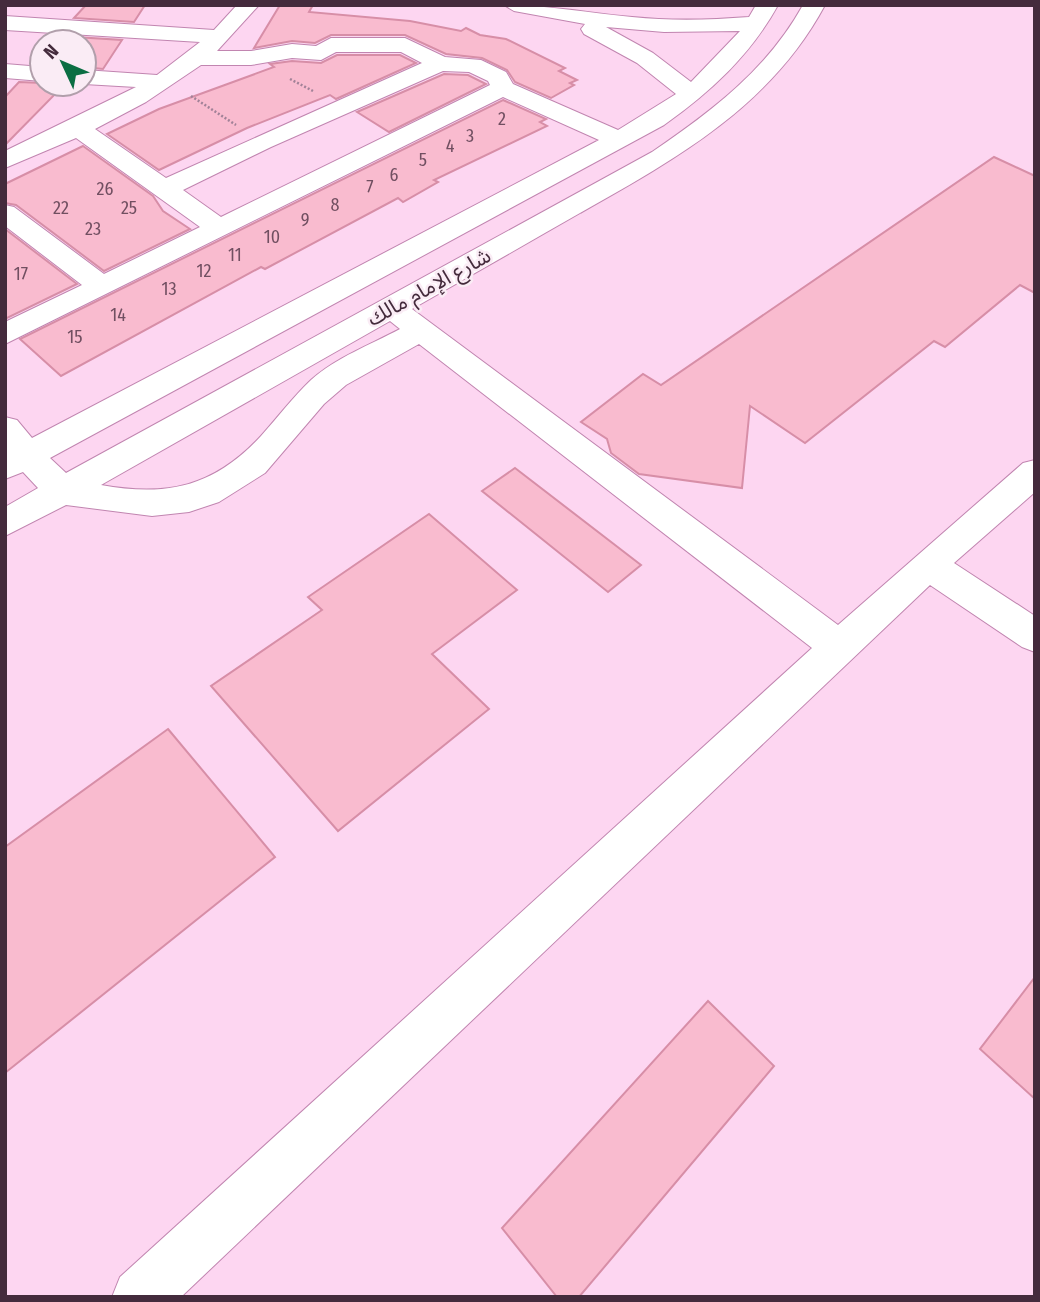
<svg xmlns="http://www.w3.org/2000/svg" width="1040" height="1302" viewBox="0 0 1040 1302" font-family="'Fira Sans Condensed','Noto Sans Arabic',sans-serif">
	<rect width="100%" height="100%" fill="#fdd6f1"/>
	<path fill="#f9bbcf" stroke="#d78ea7" stroke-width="2" d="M86,5H145L134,22L74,18Z
		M280,5H313L309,12L410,21L461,31L466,28L480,35L506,39L565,68L559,71L577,80L570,83L574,85L551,98L515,82L507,70L482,58L446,54L405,35H331L315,43L292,41L254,48Z
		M59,36L122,40L103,69L84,67V42H53Z
		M337,55H400L416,63L336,99L330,95L247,128L159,170L107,134L159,109L274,67L270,64L292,61L321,63Z
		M444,74L468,75L486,84L389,132L357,112Z
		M19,82L65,84L5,145V97Z
		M503,100L546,119L540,122L547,126L434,180L438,182L403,202L398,198L265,269L261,267L61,376L20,339Z
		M83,146L153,196L163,211L190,229L104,271L16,205L5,203V184Z
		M994,157L1035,176V293L1020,285L945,347L934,341L805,443L750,406L742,488L639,474L611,453L607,439L581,422L643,374L661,385Z
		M5,229L77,284L5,319Z
		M515,468L641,565L608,592L482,491Z
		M429,514L517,590L432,654L489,709L338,831L211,686L322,610L308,597Z
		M168,729L275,857L5,1073V847Z
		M1035,977V1099L980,1049Z
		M708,1001L774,1066L579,1297H557L502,1228Z"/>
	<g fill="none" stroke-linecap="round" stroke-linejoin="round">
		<g stroke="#c185b0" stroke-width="2">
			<path id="minor" d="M237,5H259L217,51H251L292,44L316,46L331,38H405L445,57L481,60L506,72L513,84L618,130L676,94L637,63L584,34L581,29L585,24L514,11L504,5C547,5 588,13 632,17C671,21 710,20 749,17L756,5H778C750,56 710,92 664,125L50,458L66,473L652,152C712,111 767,70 803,5H825C771,106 676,159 580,213C524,245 468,277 412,309L838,625L1023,463L1035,460V492L954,563L1035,616V652L1022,647L930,585L181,1297H112L120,1277L812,648L419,344L346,385L324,404L265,473L219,502L189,512L152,516L66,505L5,536V507L38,488L23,472L5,479V417L17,420L32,438L599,140L503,97L5,344V322L82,285L5,226V205L14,207L104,274L200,227L76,138L5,168V151L136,87L84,84V70L157,75L200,42L5,30V16L214,30ZM606,27L664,32L740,31L691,82L653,53ZM336,52H401L422,63L166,178L95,129L146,102L201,65H251L292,58L321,60ZM443,71L469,72L488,81L490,85L221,217L183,190L271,147ZM390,321L400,329C370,345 337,357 311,380C293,397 278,417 261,436C214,487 167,497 101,485Z
				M5,64L42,67V81L5,78Z"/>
		</g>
		<path stroke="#a28298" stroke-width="2.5" stroke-dasharray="2 2" stroke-linecap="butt" d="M290,79L313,91
			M191,96L236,125"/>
		<use href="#minor" fill="#fff" fill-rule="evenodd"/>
	</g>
	<g text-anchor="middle" stroke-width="5" stroke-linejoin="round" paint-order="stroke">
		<g font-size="18" fill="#714f61">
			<text x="502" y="125">2</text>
			<text x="470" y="142">3</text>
			<text x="450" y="152">4</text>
			<text x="423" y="166">5</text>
			<text x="394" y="181">6</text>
			<text x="370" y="193">7</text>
			<text x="105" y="195">26</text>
			<text x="335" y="211">8</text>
			<text x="61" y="214">22</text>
			<text x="129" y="214">25</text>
			<text x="305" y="226">9</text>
			<text x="93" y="235">23</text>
			<text x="272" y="243">10</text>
			<text x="235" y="261">11</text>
			<text x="204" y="277">12</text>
			<text x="21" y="280">17</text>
			<text x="169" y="295">13</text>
			<text x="118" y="321">14</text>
			<text x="75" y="343">15</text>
		</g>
		<g font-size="21" fill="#442b3c" stroke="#faecf5">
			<text transform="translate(429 287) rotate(-29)" y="7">شارع الإمام مالك</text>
		</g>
	</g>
	<rect width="1040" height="1302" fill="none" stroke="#442b3c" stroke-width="14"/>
	<g transform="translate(63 63) rotate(314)"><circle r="33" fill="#faecf5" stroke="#b19fab" stroke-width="2"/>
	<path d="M0-5L12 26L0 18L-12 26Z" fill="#0b6e43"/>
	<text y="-10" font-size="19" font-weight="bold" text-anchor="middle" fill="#442b3c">N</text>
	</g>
</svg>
